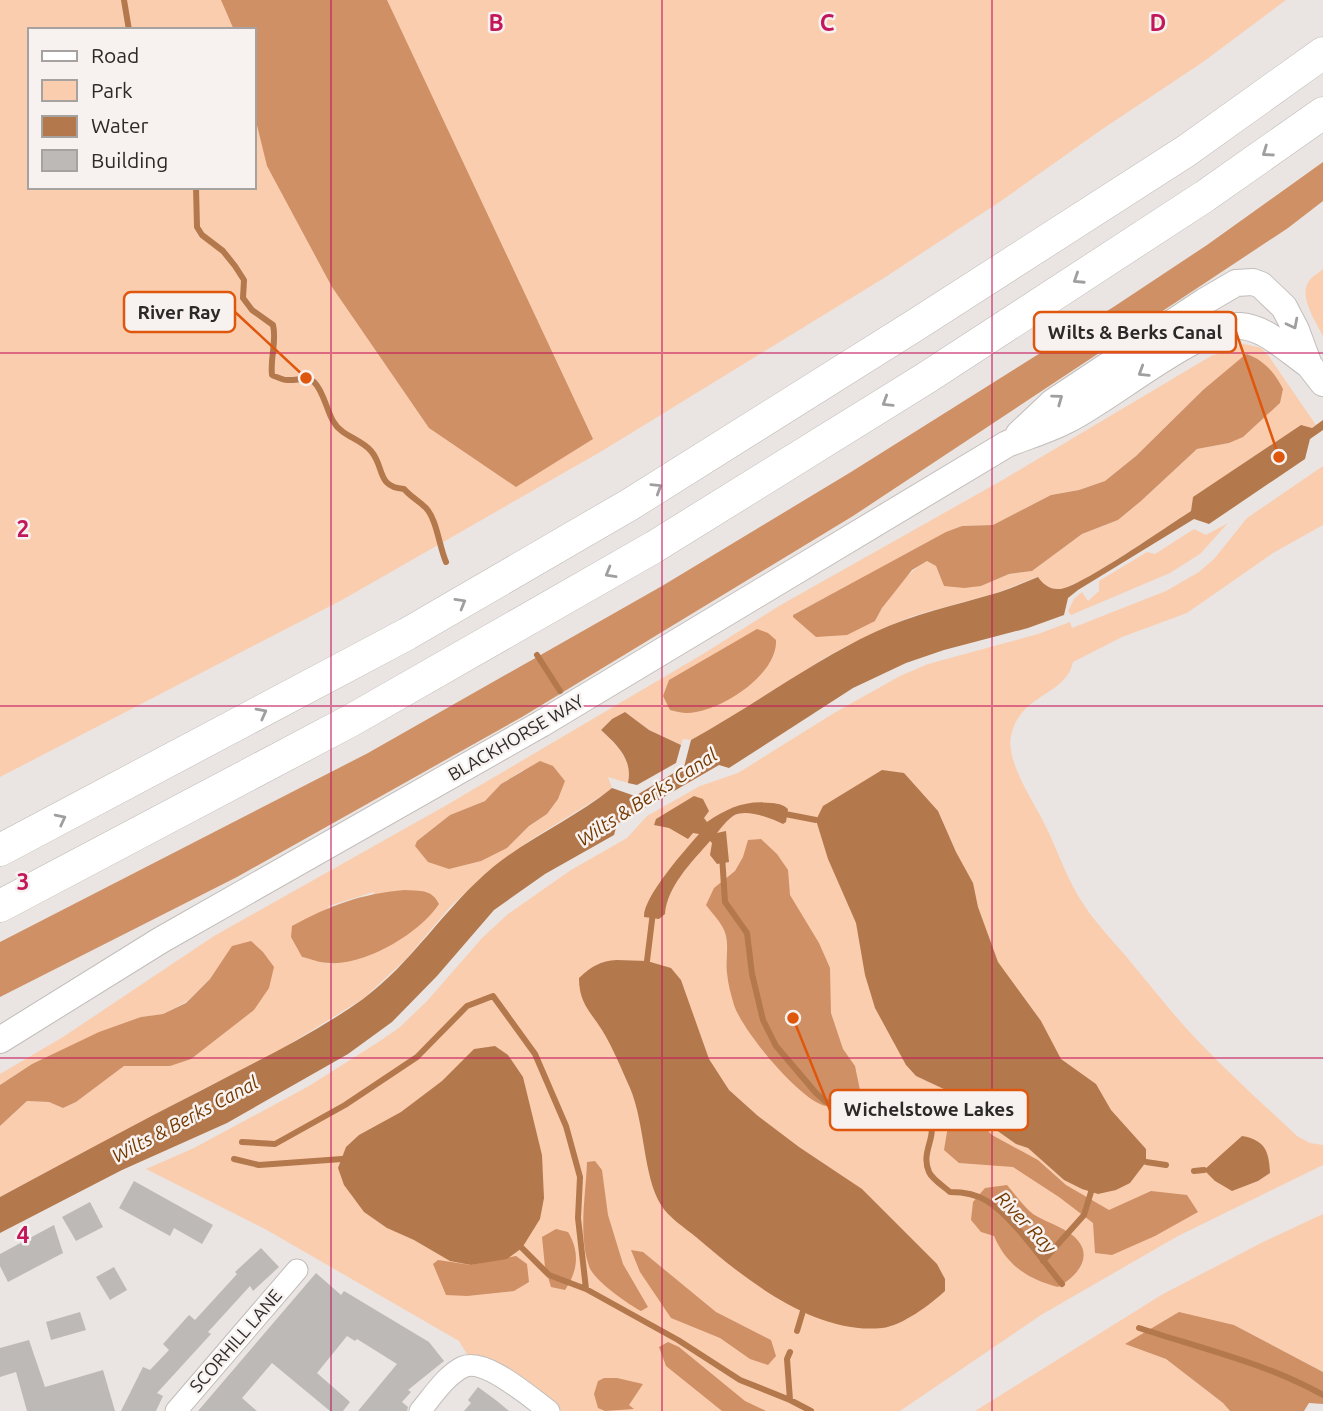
<svg xmlns="http://www.w3.org/2000/svg" width="1323" height="1411" viewBox="0 0 1323 1411" font-family="Ubuntu,sans-serif">
	<rect width="100%" height="100%" fill="#eae5e2"/>
	<path fill="#facdaf" fill-rule="evenodd" d="M0,0H1286L1203,62L1101,130L1001,201L884,278L602,451L342,600L0,777ZM30,30H254V187H30Z
		M1323,269V336C1316,322 1298,296 1309,281C1312,276 1319,273 1323,269Z
		M1244,344L1261,348L1268,355L1316,425L1193,497L1191,511C1169,525 1079,588 1060,589C1050,590 1043,584 1037,577L996,593L913,616L875,632L826,657L723,722L691,740L683,739L681,745L649,730L625,712L612,719L601,730C617,746 633,759 628,783L608,777L612,788L603,795L529,841L493,867L451,906L406,959L364,998L267,1058L211,1085L0,1197V1126L27,1101L49,1102L63,1108L76,1102L124,1066H170L233,946L210,979L186,1002L163,1014L141,1017L32,1064L0,1085V1074L63,1037L214,936L445,806L703,654L779,606L1006,478L1211,356ZM1203,390L1229,443L1197,449L1141,501L1118,520L1082,534L1032,571L1009,574L981,586H944L936,566L927,561C904,574 887,598 875,621L793,617L794,614L962,526L993,525L1051,495L1079,490L1105,481L1136,456ZM774,654C753,687 725,706 686,713ZM523,770L547,814L529,826L507,848L417,841L450,815L485,801L501,784ZM374,892L371,955L331,964L302,957L329,906Z
		M1323,466V525L1273,553L1187,613L1122,637L1073,662C1066,696 1020,693 1011,736C1006,760 1031,798 1042,819C1057,847 1066,879 1084,905C1096,923 1111,939 1125,955C1151,986 1176,1019 1205,1048C1234,1078 1266,1107 1297,1136L1310,1143L1323,1145V1165L1178,1236L1041,1315L900,1411H562L530,1387L468,1356L459,1341L265,1229L146,1169L194,1148L309,1086L380,1041L400,1027L427,1001L483,937L508,914L571,870L627,838L647,816L700,786L738,773L834,713L900,676L928,664L1038,634L1070,622L1072,628L1166,591L1199,572L1214,559L1247,518Z
		M1228,523L1200,554L1170,573L1071,615L1068,611L1074,599L1082,592L1088,601L1099,591V581L1147,552L1155,554L1194,529L1206,535Z
		M1323,1214V1372L1234,1325L1126,1344L1166,1359L1223,1403L1230,1411H975L1163,1294L1263,1242Z"/>
	<path fill="#cf9065" d="M221,0H387L593,439L516,487L429,428L332,287L267,166L255,117L254,30H234Z
		M1323,162V201L1288,228L853,516L522,717L237,877L0,997V942L368,753L662,586L851,472L1115,306L1207,245Z
		M1246,354C1263,359 1275,373 1283,389L1280,403L1243,437L1229,443L1197,449L1141,501L1118,520L1082,534L1032,571L1009,574L981,586L964,588L944,586L936,566L927,561L912,570L882,608L875,621L847,635L816,637L793,617V615L946,532L962,526L993,525L1051,495L1079,490L1105,481L1136,456L1203,390Z
		M757,629L768,633L776,640C778,675 719,713 687,713C682,713 675,711 670,710L663,696L669,680Z
		M540,761L553,766L565,781L558,799L547,814L529,826L507,848L481,861L449,869L428,862L415,846L417,841L450,815L485,801L501,784Z
		M761,839L777,854L788,870L790,895L819,943L830,968L831,1013L843,1049L855,1066L861,1095C852,1113 844,1111 826,1106C800,1101 742,1030 734,1005C731,995 728,984 727,973C725,957 731,941 722,926C718,919 711,912 706,905L714,888L735,871L743,857L748,840Z
		M405,890C420,891 432,889 439,904C420,933 365,966 329,963C320,963 311,959 302,957L291,937L292,926C331,905 360,894 405,890Z
		M251,941L263,952L274,967L269,988L254,1010L191,1059L170,1066H124L76,1102L63,1108L49,1102L27,1101L0,1126V1085L32,1064L99,1032L141,1017L163,1014L186,1003L210,979L232,946Z
		M952,1102L961,1103L992,1135L1038,1160L1066,1185L1109,1210L1151,1191L1187,1195L1198,1212L1155,1236L1112,1255L1095,1253L1093,1223L1059,1197L1013,1167L959,1163L944,1150Z
		M595,1161L602,1170L608,1215L623,1264L648,1307L641,1311C628,1304 593,1280 589,1266C578,1234 586,1194 587,1162Z
		M1007,1185C1015,1194 1023,1206 1033,1214C1044,1221 1057,1225 1068,1232C1097,1251 1081,1274 1058,1287C1028,1279 1007,1266 994,1236L981,1232L971,1220L973,1202L985,1188Z
		M556,1229L568,1232C580,1252 578,1271 565,1290L551,1287L545,1267L542,1237Z
		M631,1250L643,1252L716,1312L771,1340L776,1356L768,1365L750,1359L720,1338L671,1318L640,1272Z
		M516,1256L527,1264L529,1282L514,1291L467,1296L446,1295L433,1264L438,1260L471,1265Z
		M1179,1312L1234,1325L1323,1372V1404L1309,1403L1304,1411H1230L1223,1403L1166,1359L1125,1344Z
		M668,1342L679,1347L745,1401L766,1411H722L666,1366L659,1347Z
		M604,1378H617L643,1384L629,1405L634,1409L605,1411L598,1408L594,1394L598,1381Z"/>
	<path fill="#b4784d" d="M1323,420V430L1310,439L1305,459L1209,524L1194,519L1078,590L1068,598L1064,615L1028,628L944,650L906,663L853,688L729,768L719,765L617,824L614,835L545,874L494,910L437,976L392,1022L348,1054L227,1123L122,1170L0,1233V1197C69,1160 137,1123 206,1088C259,1060 314,1034 363,999C413,962 445,907 493,867C530,837 575,818 612,788L635,796L684,767L691,740C753,706 811,662 875,632C913,614 953,606 993,594C1008,590 1023,583 1038,577C1043,584 1050,590 1060,589C1079,588 1169,525 1191,511L1193,497L1301,425L1312,428Z
		M625,712L649,730L681,745L676,763L637,785L628,783C633,759 617,745 601,730L612,719Z
		M882,770L904,773L938,811L956,852L973,883L978,907L998,962L1041,1021L1061,1059L1096,1084L1111,1110L1146,1149V1162L1130,1183L1116,1190L1098,1194L1082,1189L1064,1180L1028,1148L1016,1144L992,1127L963,1098L916,1076L906,1065L875,1008L865,975L856,923L828,859L816,820L823,806Z
		M694,796L703,799L709,811L704,818L707,822C728,808 745,800 772,803C779,804 782,804 788,809L786,822L783,824C771,818 745,808 733,816C727,820 721,828 717,833L726,831L729,862L717,864L710,855L712,843L710,841C692,862 667,886 665,914L659,919L644,917C643,897 685,850 699,834L693,833L688,839L669,828L654,825L656,819Z
		M617,960L647,961L671,968L681,980L709,1059L729,1090L758,1116L799,1147L862,1189L937,1264L945,1279V1291C931,1304 902,1326 882,1328C814,1335 745,1279 696,1237C685,1228 668,1217 661,1205C643,1176 645,1123 630,1088C621,1068 613,1048 602,1030C590,1011 579,1003 579,978C592,966 600,961 617,960Z
		M495,1046L508,1055L523,1077L542,1155L544,1198L540,1219L522,1248L507,1259L471,1265L450,1261L414,1240L387,1228L364,1212L344,1185L338,1168L346,1147L359,1135L401,1112L442,1081L474,1049Z
		M1242,1136C1265,1140 1269,1151 1270,1173L1258,1181L1232,1191L1215,1181L1204,1170Z"/>
	<g fill="none" stroke-linecap="round" stroke-linejoin="round">
		<path stroke="#b4784d" stroke-width="6" d="M124,0L129,30
			M196,187L197,227L202,235L223,251L235,266L244,280L243,298L252,310L273,325C277,342 270,357 272,375C277,377 282,380 287,380C297,381 306,376 314,382C323,390 327,411 333,421C342,437 360,438 371,451C385,467 376,487 404,489C411,497 419,501 426,508C437,520 439,546 446,562
			M537,655L560,691
			M780,813L816,820
			M722,855L725,902L747,933L752,974L763,1020L776,1046L816,1093L825,1101L849,1114L874,1116L920,1114C947,1128 918,1148 929,1172C932,1179 943,1186 950,1192C963,1192 976,1194 987,1201C1013,1217 1042,1260 1062,1284
			M647,961L653,912
			M242,1142L275,1144L345,1105L417,1057L467,1006L493,996L535,1054L566,1126L580,1177L578,1218L586,1289
			M234,1159L259,1165L342,1159
			M1146,1162L1166,1165
			M1194,1171L1204,1170
			M522,1248L549,1275L586,1289L678,1340L740,1380L790,1400L811,1411
			M1043,1261L1084,1215L1091,1192
			M1139,1328C1200,1348 1266,1363 1323,1395
			M797,1331L803,1311
			M790,1352L787,1359L790,1400"/>
	</g>
	<path fill="#bdb9b6" d="M134,1181L213,1225L202,1244L174,1228L170,1236L119,1208Z
		M90,1202L103,1227L76,1241L62,1217Z
		M54,1225L63,1253L8,1282L0,1266V1254Z
		M261,1248L279,1267L253,1291L250,1286L208,1332L211,1334L157,1393L163,1396L156,1411H121L143,1367L150,1370L169,1350L163,1344L189,1315L195,1320L237,1274L235,1272Z
		M114,1267L127,1290L110,1300L96,1277Z
		M316,1273L341,1295L344,1291L429,1342L444,1361L408,1390L411,1392L402,1402L408,1407L407,1411H358L397,1364L357,1339L355,1341L347,1336L317,1373L350,1402L343,1411H330L272,1363L242,1398L257,1411H198Z
		M80,1312L86,1330L51,1340L46,1322Z
		M29,1340L45,1387L103,1370L115,1411H27L16,1372L0,1377V1348Z
		M478,1387L497,1401L509,1411H464L471,1403L468,1400Z"/>
	<g fill="none" stroke-linecap="round" stroke-linejoin="round">
		<g stroke="#c1bdba" stroke-width="23">
			<path id="minor" d="M176,1411L297,1270
				M420,1411C432,1397 446,1375 463,1367C485,1357 531,1398 549,1411"/>
		</g>
		<g stroke="#c1bdba" stroke-width="28">
			<path id="major" d="M1019,434L1053,402L1205,301L1236,283L1253,282L1261,285L1284,307L1296,330L1309,365L1323,383
				M0,1040L161,940L541,724L1007,444C1027,436 1048,430 1067,420C1109,400 1197,325 1240,326C1265,327 1290,352 1309,365"/>
		</g>
		<g stroke="#c1bdba" stroke-width="33">
			<path id="highway" d="M0,850L407,634L629,505L917,324L1186,151L1323,53
				M0,906L350,721L654,547L926,378L1205,196L1323,113"/>
		</g>
		<use href="#minor" stroke="#fff" stroke-width="21"/>
		<use href="#major" stroke="#fff" stroke-width="26"/>
		<use href="#highway" stroke="#fff" stroke-width="32"/>
	</g>
	<defs><path id="oneway-chevron" d="M-2-3.5L2.5 0L-2 3.5" fill="none" stroke-width="1.6" stroke-linecap="round" stroke-linejoin="round" transform="scale(1.75)"/></defs>
	<g stroke="#a09f9f">
		<use href="#oneway-chevron" transform="translate(1267 152) rotate(145)"/>
		<use href="#oneway-chevron" transform="translate(1078 279) rotate(147)"/>
		<use href="#oneway-chevron" transform="translate(1293 324) rotate(63)"/>
		<use href="#oneway-chevron" transform="translate(1143 372) rotate(148)"/>
		<use href="#oneway-chevron" transform="translate(1058 399) rotate(-36)"/>
		<use href="#oneway-chevron" transform="translate(887 402) rotate(148)"/>
		<use href="#oneway-chevron" transform="translate(657 488) rotate(-32)"/>
		<use href="#oneway-chevron" transform="translate(610 573) rotate(150)"/>
		<use href="#oneway-chevron" transform="translate(461 603) rotate(-30)"/>
		<use href="#oneway-chevron" transform="translate(262 713) rotate(-28)"/>
		<use href="#oneway-chevron" transform="translate(61 819) rotate(-27)"/>
	</g>
	<path fill="none" stroke="#c2185b" stroke-width="2" stroke-opacity="0.55" d="M331,0V1411M662,0V1411M992,0V1411M0,353H1323M0,706H1323M0,1058H1323"/>
	<g text-anchor="middle" stroke-width="5" stroke-linejoin="round" paint-order="stroke">
		<g font-size="18" fill="#2c2a29" stroke="#f7f2f0">
			<text transform="translate(516 738) rotate(-30)" y="6">BLACKHORSE WAY</text>
			<text transform="translate(236 1341) rotate(-49)" y="6">SCORHILL LANE</text>
		</g>
		<g font-size="19" font-style="italic" fill="#733901" stroke="#f7f2f0">
			<text transform="translate(647 797) rotate(-33)" y="7">Wilts &amp; Berks Canal</text>
			<text transform="translate(185 1119) rotate(-28)" y="7">Wilts &amp; Berks Canal</text>
			<text transform="translate(1026 1222) rotate(46)" y="7">River Ray</text>
		</g>
	</g>
	<g font-size="23" text-anchor="middle" font-weight="bold" fill="#c2185b" stroke="#f7f2f0" stroke-width="5" stroke-linejoin="round" paint-order="stroke">
		<text x="496" y="31">B</text>
		<text x="827" y="31">C</text>
		<text x="1158" y="31">D</text>
		<text x="23" y="537">2</text>
		<text x="23" y="890">3</text>
		<text x="23" y="1243">4</text>
	</g>
	<path fill="none" stroke="#df570d" stroke-width="2.5" d="M306 378L235 312M1279 457L1236 332M793 1018L830 1110"/>
	<g fill="#df570d" stroke="#f7f2f0" stroke-width="2.5">
		<circle cx="306" cy="378" r="7"/>
		<circle cx="1279" cy="457" r="7"/>
		<circle cx="793" cy="1018" r="7"/>
	</g>
	<g fill="#f7f2f0" stroke="#df570d" stroke-width="2.5">
		<rect x="124" y="292" width="111" height="40" rx="7"/>
		<rect x="1034" y="312" width="202" height="40" rx="7"/>
		<rect x="830" y="1090" width="198" height="40" rx="7"/>
	</g>
	<g font-size="19" text-anchor="middle" font-weight="bold" fill="#2c2a29">
		<text x="179" y="319">River Ray</text>
		<text x="1135" y="339">Wilts &amp; Berks Canal</text>
		<text x="929" y="1116">Wichelstowe Lakes</text>
	</g>
	<rect x="28" y="28" width="228" height="161" fill="#f7f2f0" stroke="#a6a2a0" stroke-width="2"/>
	<rect x="42" y="51" width="35" height="10" fill="#ffffff" stroke="#a6a2a0" stroke-width="2"/>
	<text x="91" y="63" font-size="21" fill="#2c2a29">Road</text>
	<rect x="42" y="80" width="35" height="21" fill="#facdaf" stroke="#a6a2a0" stroke-width="2"/>
	<text x="91" y="98" font-size="21" fill="#2c2a29">Park</text>
	<rect x="42" y="116" width="35" height="21" fill="#b4784d" stroke="#a6a2a0" stroke-width="2"/>
	<text x="91" y="133" font-size="21" fill="#2c2a29">Water</text>
	<rect x="42" y="150" width="35" height="21" fill="#bdb9b6" stroke="#a6a2a0" stroke-width="2"/>
	<text x="91" y="168" font-size="21" fill="#2c2a29">Building</text>
</svg>
